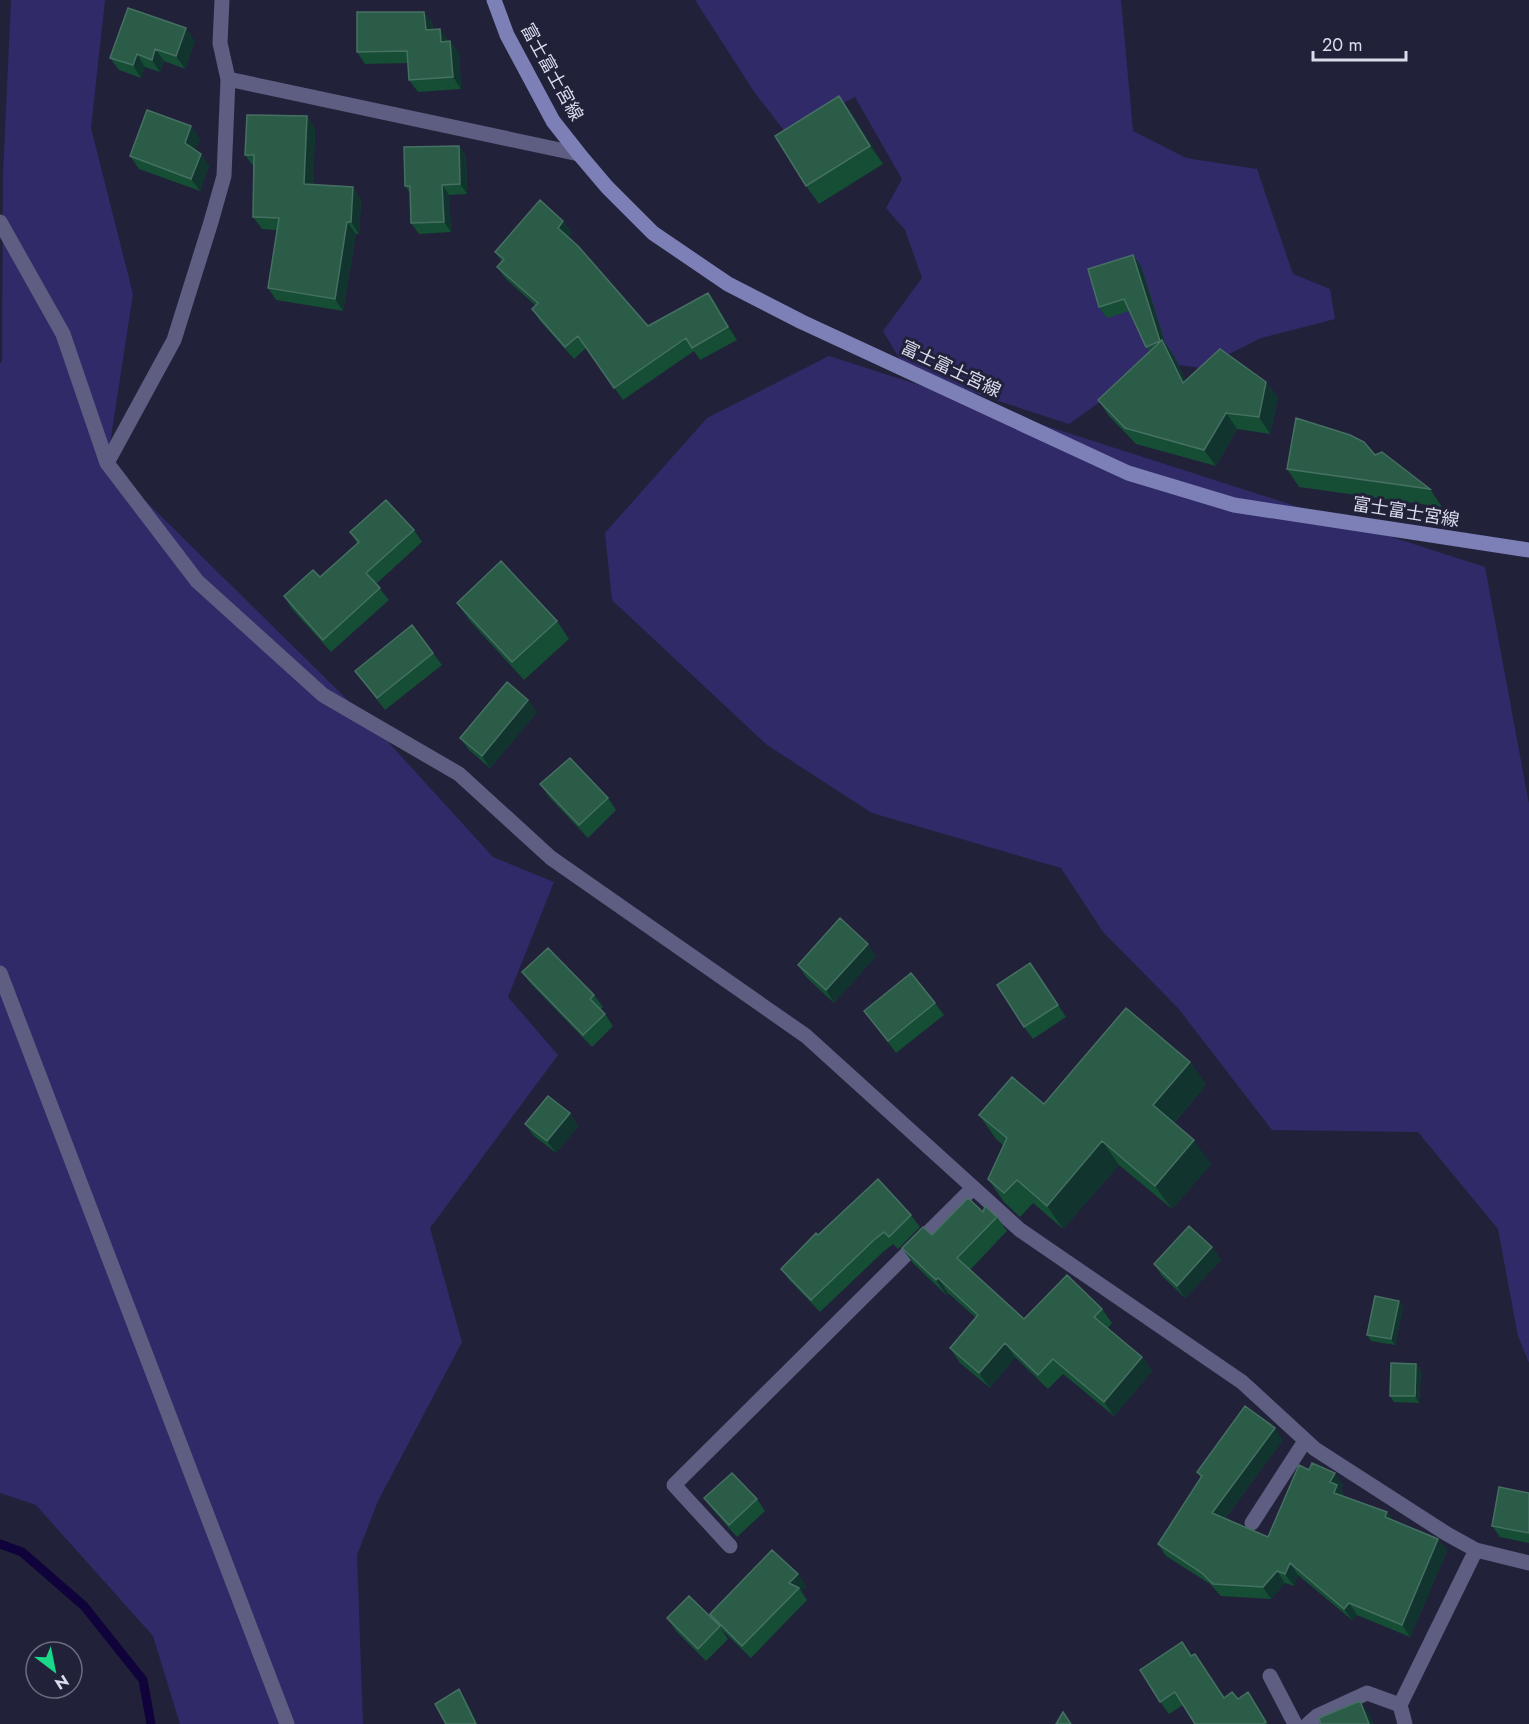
<svg xmlns="http://www.w3.org/2000/svg" width="1529" height="1724" viewBox="0 0 1529 1724" font-family="Jost,'Noto Sans JP',sans-serif">
	<rect width="100%" height="100%" fill="#212139"/>
	<path fill="#302b68" d="M11,0H105L91,128L133,294L107,463L370,722L493,857L554,882L508,997L558,1055L430,1228L462,1342L378,1501L357,1555L363,1724H180L153,1636L36,1505L0,1493V363L2,362L3,175Z
		M695,0H1121L1133,131L1186,158L1257,169L1293,274L1330,289L1335,319L1261,338L1201,368L1156,362L1069,424L907,371L883,331L922,278L905,230L886,208L902,179L855,97L786,133L755,93Z
		M829,356L1485,567L1529,804V1363L1518,1336L1498,1229L1418,1132L1272,1130L1178,1008L1103,932L1061,868L872,813L767,745L612,600L605,533L707,418Z"/>
	<g fill="none" stroke-linecap="round" stroke-linejoin="round">
		<path stroke="#10033c" stroke-width="9" d="M0,1544L22,1552L84,1606L143,1680L151,1724"/>
		<path stroke="#5d5e81" stroke-width="15" d="M222,0L220,43L228,79L224,176L211,222L174,340L107,463L197,581L323,695L459,774L551,858L806,1036L1020,1230L1242,1382L1315,1449L1447,1534L1476,1550L1529,1563
			M228,79L579,154
			M0,222L63,334L107,463
			M0,973L287,1724
			M1252,1523L1305,1441
			M730,1546L674,1485L973,1188
			M1270,1676L1295,1724
			M1308,1724L1317,1716L1367,1693L1400,1705
			M1405,1724L1400,1705L1476,1550"/>
		<path stroke="#7d7fb7" stroke-width="15" d="M494,0L507,35L553,121L579,154L607,187L653,233L728,284L802,322L1128,473L1234,505L1529,550"/>
	</g>
	<path fill="#154d35" d="M424,12L433,24V30L449,41H450L459,53L461,89L418,92L409,80L408,63L365,64L357,52Z
		M195,41L185,69L164,61L160,72L145,67L141,78L119,70L110,58Z
		M852,114L883,164L819,204L806,186Z
		M307,116L315,129L313,185L361,199L359,234H356L343,311L276,300L268,288L277,230L262,229L253,217L254,167L245,155Z
		M200,138L195,150L201,154L209,166L200,191L139,169L130,156Z
		M459,146L466,156L467,194L449,195L451,232L419,234L411,223L410,193L405,186Z
		M563,221L572,233L568,237L648,326L708,293L717,305L737,340L700,360L694,351L623,400L586,348L574,359L540,321L532,309L536,306L506,279L497,267L502,262L495,252Z
		M1141,266L1165,343L1174,356L1186,381L1266,382L1278,398L1270,434L1237,429L1216,466L1136,444L1109,416L1098,400L1150,351L1146,347L1129,311L1107,318L1099,307Z
		M1287,469L1430,489L1442,507L1299,487Z
		M414,530L422,542L376,584L389,600L331,652L292,609L284,596L320,577L357,543L350,532Z
		M457,603L557,621L569,639L524,680L470,621Z
		M433,653L442,665L385,710L355,671Z
		M537,712L490,768L469,750L460,738Z
		M540,784L608,798L616,810L588,838L549,797Z
		M876,956L834,1003L806,977L798,965Z
		M522,972L594,995L603,1007L601,1009L605,1014L613,1026L592,1047L531,984Z
		M1038,975L1066,1017L1033,1039L1024,1027Z
		M935,1003L944,1015L896,1053L864,1011Z
		M1190,1062L1206,1085L1174,1123L1211,1164L1172,1209L1119,1165L1063,1229L1033,1203L1020,1217L1004,1202L988,1179L1003,1145L996,1139L979,1115L1044,1104Z
		M570,1113L578,1126L556,1153L534,1136L525,1124Z
		M983,1212L997,1217L1007,1231L970,1270L1024,1319L1102,1309L1112,1323L1108,1328L1142,1357L1152,1371L1114,1416L1063,1374L1048,1389L1015,1357L990,1388L960,1363L950,1348L976,1318L948,1293L946,1295L912,1262L902,1248Z
		M911,1215L920,1227L898,1249L893,1244L883,1252L820,1312L790,1281L781,1269L818,1235Z
		M1212,1247L1221,1260L1185,1298L1162,1276L1154,1264Z
		M1403,1307L1395,1345L1371,1341L1367,1335Z
		M1416,1364L1421,1371L1419,1403L1394,1402L1390,1396Z
		M1283,1440L1225,1518L1268,1537L1343,1485L1341,1490L1345,1497L1387,1512L1394,1521L1438,1539L1447,1551L1410,1637L1357,1615L1352,1620L1298,1575L1294,1586L1285,1583L1271,1599L1221,1596L1210,1584L1166,1556L1158,1544L1201,1478L1197,1472Z
		M1529,1493V1543L1500,1537L1492,1526Z
		M704,1498L757,1499L765,1511L737,1537L713,1510Z
		M798,1574L806,1586L801,1591L807,1600L751,1658L721,1629L728,1639L706,1661L676,1631L667,1618L716,1623L710,1614Z
		M1195,1654L1224,1698L1238,1699L1248,1692L1268,1724H1195L1183,1705L1169,1714L1160,1702L1191,1656Z"/>
	<path fill="#11352e" d="M424,12L433,24L434,42L426,30Z
		M186,28L195,41L185,69L176,56Z
		M440,29L449,41L441,42Z
		M450,41L459,53L461,89L453,77Z
		M155,49L164,61L160,72L152,60Z
		M137,54L145,67L141,78L133,65Z
		M839,96L852,114L883,164L870,146Z
		M307,116L315,129L313,197L304,184Z
		M191,126L200,138L194,155L185,143Z
		M459,146L466,156L467,194L460,184Z
		M201,154L209,166L200,191L191,179Z
		M442,185L449,195L451,232L444,222Z
		M353,187L361,199L359,234L351,222Z
		M563,221L572,233L566,240L558,228Z
		M347,222L356,234L343,311L335,299Z
		M1133,255L1141,266L1165,343L1174,356L1195,399L1183,383L1160,341Z
		M708,293L717,305L737,340L728,327Z
		M1266,382L1278,398L1270,434L1259,417Z
		M1226,413L1237,429L1216,466L1204,450Z
		M528,700L537,712L490,768L482,756Z
		M868,944L876,956L834,1003L826,990Z
		M1190,1062L1206,1085L1169,1128L1153,1105Z
		M570,1113L578,1126L556,1153L547,1141Z
		M1194,1140L1211,1164L1172,1209L1155,1186Z
		M1102,1141L1119,1165L1063,1229L1047,1206Z
		M1212,1247L1221,1260L1185,1298L1177,1286Z
		M938,1278L948,1293L946,1295L936,1280Z
		M1399,1301L1403,1307L1395,1345L1391,1339Z
		M1005,1343L1015,1357L990,1388L979,1373Z
		M1142,1357L1152,1371L1114,1416L1104,1402Z
		M1416,1364L1421,1371L1419,1403L1415,1396Z
		M1275,1428L1283,1440L1220,1524L1212,1513Z
		M1335,1473L1343,1485L1341,1490L1346,1497L1334,1493L1330,1482Z
		M1387,1512L1396,1524L1385,1517Z
		M1438,1539L1447,1551L1410,1637L1402,1625Z
		M1290,1563L1298,1575L1294,1586L1285,1574Z
		M1277,1571L1285,1583L1271,1599L1263,1587Z
		M798,1574L806,1586L801,1591L799,1588L789,1583Z
		M1349,1603L1357,1615L1352,1620L1344,1609Z
		M459,1689L467,1701L478,1724H476Z
		M1248,1692L1257,1704L1268,1724L1266,1722Z
		M1360,1701L1371,1717L1374,1724H1369Z"/>
	<path fill="#2a5c48" stroke="#467062" stroke-width="1.5" d="M128,8L186,28L176,56L155,49L152,60L137,54L133,65L110,58Z
		M357,12H424L426,30L440,29L441,42L450,41L453,77L409,80L407,51L357,52Z
		M839,96L870,146L806,186L775,136Z
		M147,110L191,126L185,143L201,154L191,179L130,156Z
		M247,115L307,116L304,184L353,187L351,222H347L335,299L268,288L279,218L253,217L254,155H245Z
		M459,146L460,184L442,185L444,222L411,223L410,186H405L404,147Z
		M540,200L563,221L558,228L578,246L648,326L708,293L728,327L692,348L686,338L614,388L578,336L565,347L532,309L538,303L497,267L504,259L495,252Z
		M1133,255L1160,341L1146,347L1124,299L1099,307L1088,269Z
		M1162,340L1183,383L1220,349L1266,382L1259,417L1226,413L1204,450L1125,428L1098,400Z
		M1296,418L1350,435L1364,442L1375,455L1382,452L1430,489L1287,469Z
		M386,500L414,530L366,573L380,588L323,640L284,596L313,570L320,577L359,542L350,532Z
		M501,561L557,621L512,662L457,603Z
		M412,625L433,653L377,698L355,671Z
		M507,682L528,700L482,756L460,738Z
		M570,758L608,798L579,825L540,784Z
		M840,918L868,944L826,990L798,965Z
		M548,948L594,995L590,999L605,1014L583,1035L522,972Z
		M1030,963L1058,1005L1024,1027L997,985Z
		M911,973L935,1003L888,1041L864,1011Z
		M1126,1008L1190,1062L1153,1105L1194,1140L1155,1186L1102,1141L1047,1206L1017,1180L1004,1193L988,1179L1007,1138L979,1115L1012,1077L1044,1104Z
		M548,1096L570,1113L547,1141L525,1124Z
		M878,1179L911,1215L889,1237L884,1232L874,1240L811,1300L781,1269L816,1233L818,1235Z
		M968,1198L983,1212L985,1206L997,1217L957,1258L1024,1319L1067,1275L1102,1309L1094,1317L1142,1357L1104,1402L1053,1359L1038,1375L1005,1343L979,1373L950,1348L978,1315L938,1278L936,1280L902,1248L923,1227L932,1235Z
		M1189,1226L1212,1247L1177,1286L1154,1264Z
		M1375,1296L1399,1301L1391,1339L1367,1335Z
		M1391,1363L1416,1364L1415,1396H1390Z
		M1245,1406L1275,1428L1212,1513L1268,1537L1299,1465L1309,1470L1312,1463L1335,1473L1330,1482L1337,1485L1334,1493L1387,1512L1385,1517L1438,1539L1402,1625L1349,1603L1344,1609L1290,1563L1285,1574L1277,1571L1263,1587L1213,1584L1202,1573L1158,1544L1202,1476L1197,1472Z
		M732,1473L757,1499L729,1525L704,1498Z
		M1499,1487L1529,1493V1533L1492,1526Z
		M772,1550L798,1574L789,1583L799,1588L742,1646L710,1614Z
		M689,1596L720,1626L698,1649L667,1618Z
		M1182,1642L1191,1656L1195,1654L1224,1698L1232,1692L1238,1699L1248,1692L1266,1722L1263,1724H1195L1175,1692L1160,1702L1140,1670Z
		M459,1689L476,1724H446L435,1704Z
		M1360,1701L1369,1724H1321L1319,1718Z
		M1063,1712L1071,1724H1056Z"/>
	<g text-anchor="middle" stroke-width="6" stroke-linejoin="round" paint-order="stroke">
		<g font-size="18" fill="#dadcec" stroke="#212139">
			<text transform="translate(552 72) rotate(61)" y="6">富士富士宮線</text>
			<text transform="translate(951 369) rotate(25)" y="6">富士富士宮線</text>
			<text transform="translate(1406 512) rotate(9)" y="6">富士富士宮線</text>
		</g>
	</g>
	<g transform="translate(54 1670) rotate(148)"><circle r="28" fill="#212139" stroke="#6b6c81" stroke-width="1.5"/>
	<path d="M0-4.5L10 22L0 15L-10 22Z" fill="#19d988"/>
	<text y="-9" font-size="16" font-weight="bold" text-anchor="middle" fill="#dadcec">N</text>
	</g>
	<path d="M1313 51v9h93v-9" fill="none" stroke="#dadcec" stroke-width="3"/>
	<text x="1322" y="51" font-size="18" fill="#dadcec" stroke="#212139" stroke-width="4.5" paint-order="stroke">20 m</text>
</svg>
